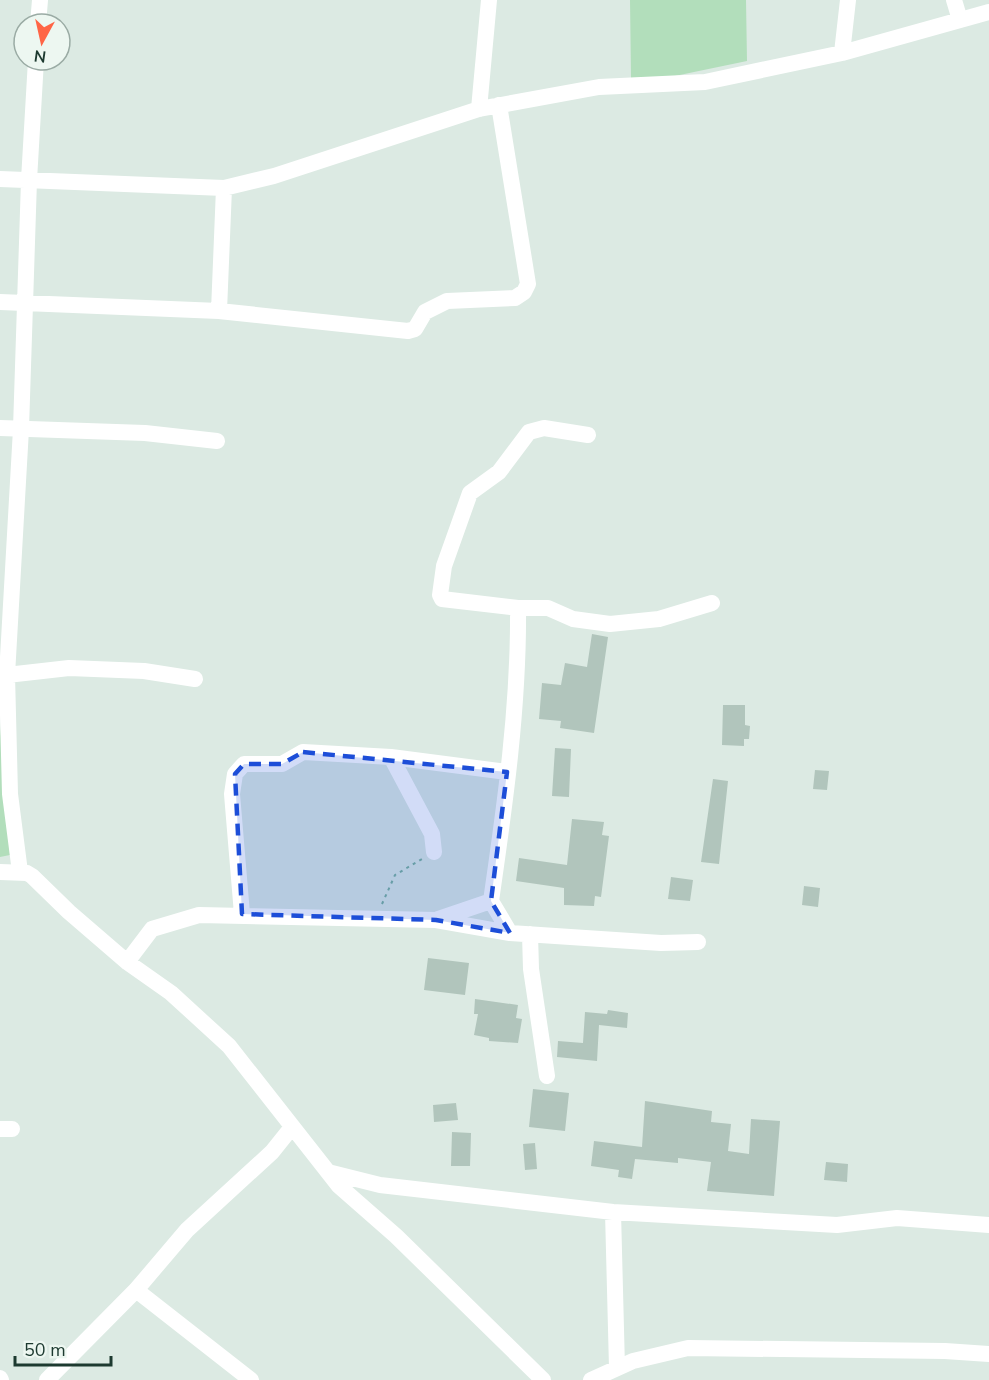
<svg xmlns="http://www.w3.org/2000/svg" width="989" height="1380" viewBox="0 0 989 1380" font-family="'Nunito Sans',sans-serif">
	<rect width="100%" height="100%" fill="#dceae3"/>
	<path fill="#b2debb" d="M630,0H746L747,61L670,77L631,78Z
		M0,723L10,855L0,857Z"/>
	<path fill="#b1c5bc" d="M592,634L608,637L594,733L560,728L561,721L539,719L542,683L561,685L565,663L587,667Z
		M723,705H745V725L750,726L749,739H744V746L722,745Z
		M555,748L571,749L569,797L552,796Z
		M815,770L829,771L827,790L813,789Z
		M713,779L728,781L719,864L701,862Z
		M572,819L604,822L602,835L609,836L601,897L595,896L594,906L564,905V888L516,881L519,858L567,865Z
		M671,877L693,880L690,901L668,899Z
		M804,886L820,888L818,907L802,905Z
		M428,958L469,963L465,995L424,990Z
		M475,999L518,1005L516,1018L522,1019L518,1043L489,1041V1038L474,1035L478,1014H474Z
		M608,1010L628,1013L627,1028L599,1025L597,1061L557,1057L558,1041L583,1043L585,1012L607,1014Z
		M533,1089L569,1093L565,1131L529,1127Z
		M645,1101L712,1111L711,1122L731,1124L728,1151L749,1154L751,1119L780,1121L774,1196L707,1191L711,1162L678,1158V1163L635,1159L632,1179L618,1177L619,1170L591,1166L594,1141L642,1147Z
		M456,1103L458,1120L434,1122L433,1105Z
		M452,1132L471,1133L470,1166H451Z
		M535,1143L537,1169L525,1170L523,1144Z
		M826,1162L848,1164L847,1182L824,1180Z"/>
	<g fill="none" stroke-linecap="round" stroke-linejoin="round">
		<path stroke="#7ab19b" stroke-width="2" stroke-dasharray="3 4.5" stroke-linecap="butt" d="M382,904L395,875L422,859"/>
		<path stroke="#fff" stroke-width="16" d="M954,0L960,20
			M38,24L40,0
			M842,53L848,0
			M479,109L489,0
			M0,179L224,188L274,176L479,109L599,87L705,82L842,53L989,12
			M0,302L219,311L408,331L415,329L425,312L447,301L515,298L524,292L528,284L499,105
			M219,311L224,188
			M0,428L145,433L217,441
			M588,435L544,428L529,432L499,472L470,493L444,566L440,595L442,599L518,608H548L573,619L610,624L659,619L712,603
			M7,675L69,668L144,671L195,679
			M391,757L432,834L434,852
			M0,872L27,873L32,876L69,912L127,962L171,993L229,1046L339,1186L396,1236L543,1380
			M20,872L10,794L7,675L21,429L29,180L36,60
			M242,914L232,794L235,774L244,764H282L303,752L391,757L507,772
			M438,919L491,901
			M510,933L491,901C505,804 519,706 518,608
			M530,934L531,969L547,1076
			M127,962L152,929L199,915L436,920L510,933L661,943L698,942
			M0,1129H12
			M328,1172L380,1185L613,1212L837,1225L897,1218L989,1225
			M613,1212L617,1368
			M136,1290L251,1380
			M0,1378L1,1380
			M47,1380L136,1290L187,1230L272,1152L292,1127
			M591,1380L633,1361L688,1348L945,1351L989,1354"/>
	</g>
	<path fill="#1d4ed8" fill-opacity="0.2" stroke="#1d4ed8" stroke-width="4.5" stroke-dasharray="12 8" stroke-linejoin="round" d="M303,752L507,772L491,901L510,933L436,920L242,914L235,774L244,764H282Z"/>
	<g transform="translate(42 42) rotate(188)"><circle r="28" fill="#edf7f1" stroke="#9aaba4" stroke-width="1.5"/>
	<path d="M0-4.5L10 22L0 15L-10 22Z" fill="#ff6546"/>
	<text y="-9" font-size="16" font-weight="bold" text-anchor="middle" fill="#1d3a30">N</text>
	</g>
	<path d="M15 1356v9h96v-9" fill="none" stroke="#1d3a30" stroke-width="3"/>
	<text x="24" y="1356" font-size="18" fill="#1d3a30" stroke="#edf7f1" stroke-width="4.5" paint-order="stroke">50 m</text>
</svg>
